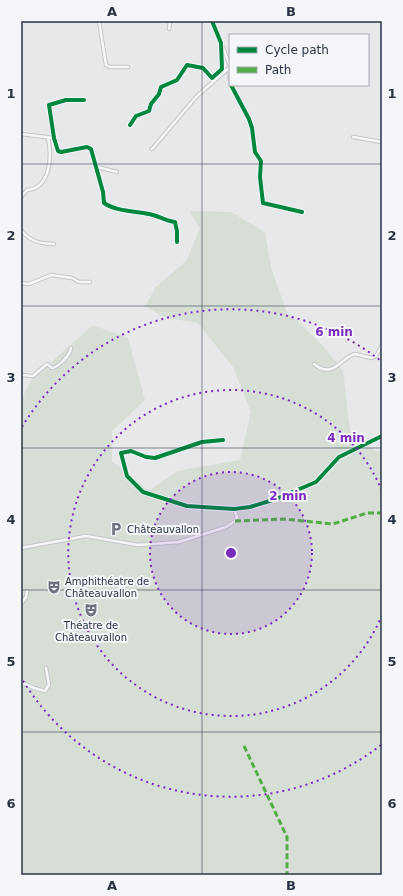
<svg xmlns="http://www.w3.org/2000/svg" width="403" height="896" viewBox="0 0 403 896" font-family="'DejaVu Sans',sans-serif">
	<rect width="100%" height="100%" fill="#e6e8ea"/>
	<path fill="#d6ded6" d="M189,211L231,212L265,232L271,268L286,310L323,346L343,371L350,431L376,452L382,450V875H21V400L32,379L93,325L128,338L145,400L112,431V461L149,491L177,471L240,460L251,412L233,367L198,323L163,317L145,306L156,287L187,260L200,228Z"/>
	<g fill="none" stroke-linecap="round" stroke-linejoin="round">
		<g stroke="#c4c6c8" stroke-width="4.5">
			<path id="street" d="M99,21L106,65L110,67H128
				M169,29L170,21
				M222,45L230,66
				M229,69L230,80
				M231,85L249,119L252,128L255,152L261,161L260,177L263,203L302,212
				M84,100H66L49,105L54,138L58,151L61,152L87,147L91,149L103,192L104,203C117,212 138,211 153,215C161,217 166,221 175,222L177,231V242
				M130,125L136,116L149,111L151,104L159,94L161,87L177,80L187,65L203,68L212,78L222,69L221,43L212,21
				M21,134L54,138
				M353,137L382,142
				M152,149L197,96L230,67
				M97,167L117,172
				M21,197L27,190C51,188 52,156 48,137
				M21,230C29,241 40,244 54,244
				M21,283L29,284L51,275L72,278L79,282H90
				M314,364C334,380 341,357 355,354L372,358L376,356L382,345
				M21,375L33,376L47,364L52,368C59,367 70,355 71,348
				M223,440L202,442L155,458L146,457L131,451L121,453L127,476L143,492L187,506L234,509L250,507L276,499L316,482L339,457L382,436
				M21,548L86,536L138,545L179,542L226,527L235,521L237,517L234,509
				M21,604L26,597L27,591
				M21,682L34,688L45,691L49,685L46,668"/>
		</g>
		<use href="#street" stroke="#f5f6f7" stroke-width="2.5"/>
		<path stroke="#54ac47" stroke-width="3" stroke-dasharray="6 3" stroke-linecap="butt" d="M235,521L284,519L333,524L367,513H382
			M244,746L287,837V875"/>
		<g stroke="#f4f6f9" stroke-width="6">
			<path id="cycleway" d="M231,85L249,119L252,128L255,152L261,161L260,177L263,203L302,212
				M84,100H66L49,105L54,138L58,151L61,152L87,147L91,149L103,192L104,203C117,212 138,211 153,215C161,217 166,221 175,222L177,231V242
				M130,125L136,116L149,111L151,104L159,94L161,87L177,80L187,65L203,68L212,78L222,69L221,43L212,21
				M223,440L202,442L155,458L146,457L131,451L121,453L127,476L143,492L187,506L234,509L250,507L276,499L316,482L339,457L382,436"/>
		</g>
		<use href="#cycleway" stroke="#00873e" stroke-width="4"/>
	</g>
	<path fill="none" stroke="#2b3445" stroke-width="1" stroke-opacity="0.55" d="M202,21V875M21,164H382M21,306H382M21,448H382M21,590H382M21,732H382"/>
	<circle cx="231" cy="553" r="81" fill="#7b2cbf" fill-opacity=".12"/>
	<g fill="none" stroke="#7b2cbf" stroke-width="2" stroke-dasharray="2 4">
		<circle cx="231" cy="553" r="81"/>
		<path d="M382 615A163 163 0 1 1 382 491"/>
		<path d="M381 745A244 244 0 0 1 22 679M22 427A244 244 0 0 1 381 361"/>
	</g>
	<defs>
		<g id="parking-bare" transform="scale(1.08)"><path d="M-3.5-5.5H1a3.5 3.5 0 0 1 0 7H-1V5.5H-3.5ZM-1-3.4V-.6H.8a1.4 1.4 0 0 0 0-2.8Z" fill="#6c737f" stroke="#f4f6f9" stroke-width="2.5" paint-order="stroke"/></g>
		<g id="theatre-bare" transform="scale(1.08)"><path d="M-5-5.5Q0-4 5-5.5V0Q5 5 0 6Q-5 5-5 0ZM-3.3-2.5H-1v1.5H-3.3ZM1-2.5H3.3v1.5H1ZM-2.8 1Q0 5.5 2.8 1Z" fill="#6c737f" stroke="#f4f6f9" stroke-width="2.5" paint-order="stroke"/></g>
	</defs>
	<g fill-rule="evenodd">
		<use href="#parking-bare" x="116" y="529"/>
		<use href="#theatre-bare" x="54" y="587"/>
		<use href="#theatre-bare" x="91" y="610"/>
	</g>
	<g text-anchor="middle" stroke-width="4" stroke-linejoin="round" paint-order="stroke">
		<g font-size="10" fill="#2b3445" stroke="#f4f6f9" text-anchor="start">
			<text x="127" y="533">Châteauvallon</text>
			<text x="65" y="585">Amphithéatre de<tspan x="65" dy="12">Châteauvallon</tspan></text>
			<text x="91" y="629" text-anchor="middle">Théatre de<tspan x="91" dy="12">Châteauvallon</tspan></text>
		</g>
	</g>
	<circle cx="231" cy="553" r="6" fill="#7b2cbf" stroke="#f4f6f9" stroke-width="2"/>
	<g font-size="12" text-anchor="middle" font-weight="bold" fill="#7b2cbf" stroke="#f4f6f9" stroke-width="4" stroke-linejoin="round" paint-order="stroke">
		<text x="334" y="336">6 min</text>
		<text x="346" y="442">4 min</text>
		<text x="288" y="500">2 min</text>
	</g>
	<rect width="403" height="896" fill="none" stroke="#f4f6f9" stroke-width="44"/>
	<rect x="229" y="34" width="140" height="52" fill="#f4f6f9" stroke="#a4a8b1"/>
	<rect x="237" y="47" width="20" height="6" fill="#00873e" stroke="#a4a8b1"/>
	<text x="265" y="54" font-size="12" fill="#2b3445">Cycle path</text>
	<rect x="237" y="67" width="20" height="6" fill="#54ac47" stroke="#a4a8b1"/>
	<text x="265" y="74" font-size="12" fill="#2b3445">Path</text>
	<rect x="22" y="22" width="359" height="852" fill="none" stroke="#2b3445" stroke-width="1.5"/>
	<g font-size="13" text-anchor="middle" font-weight="bold" fill="#2b3445">
		<text x="112" y="16">A</text>
		<text x="291" y="16">B</text>
		<text x="11" y="98">1</text>
		<text x="392" y="98">1</text>
		<text x="11" y="240">2</text>
		<text x="392" y="240">2</text>
		<text x="11" y="382">3</text>
		<text x="392" y="382">3</text>
		<text x="11" y="524">4</text>
		<text x="392" y="524">4</text>
		<text x="11" y="666">5</text>
		<text x="392" y="666">5</text>
		<text x="11" y="808">6</text>
		<text x="392" y="808">6</text>
		<text x="112" y="890">A</text>
		<text x="291" y="890">B</text>
	</g>
</svg>
